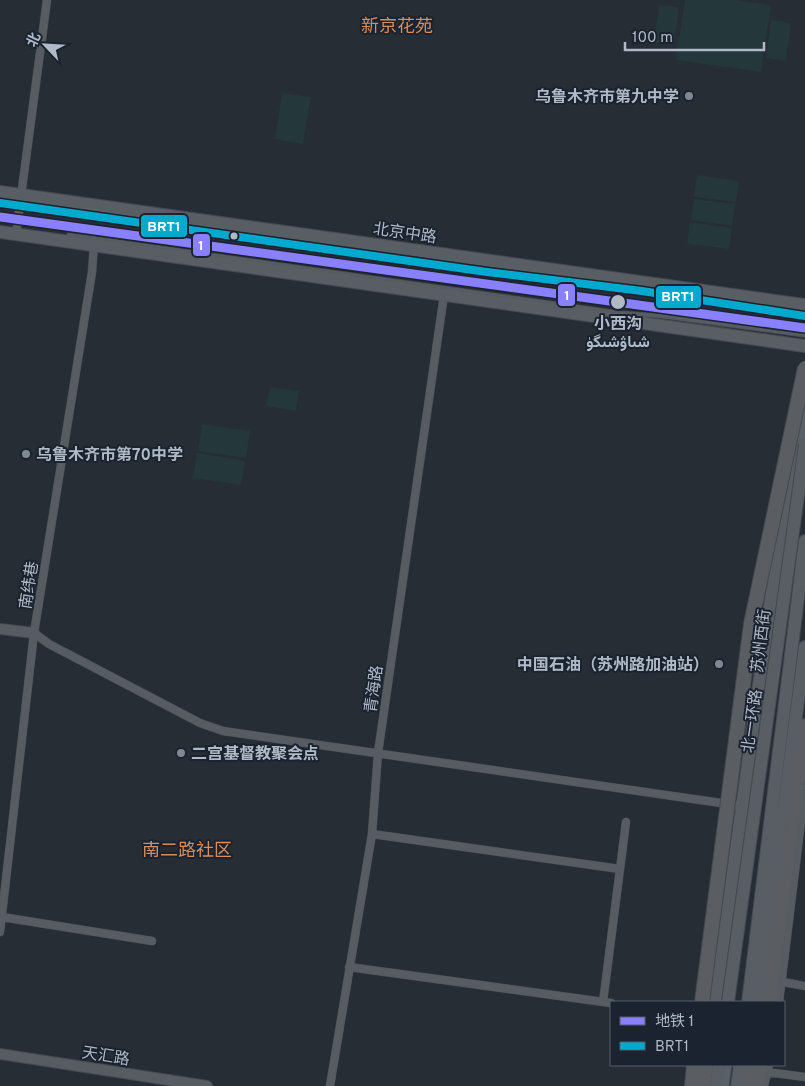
<svg xmlns="http://www.w3.org/2000/svg" width="805" height="1086" viewBox="0 0 805 1086" font-family="Overpass,Vazirmatn,'Noto Sans SC',sans-serif">
	<rect width="100%" height="100%" fill="#272d34"/>
	<path fill="#24373a" d="M685,0H736L771,5L761,72L676,60Z
		M659,5L679,7L674,45L654,43Z
		M771,20L791,23L786,61L766,58Z
		M282,93L311,97L303,144L275,139Z
		M697,175L739,181L736,202L694,197Z
		M694,199L735,204L732,226L691,220Z
		M690,222L732,228L729,249L687,244Z
		M270,387L299,391L296,411L266,406Z
		M202,424L250,431L246,458L198,451Z
		M197,453L245,461L241,485L193,478Z"/>
	<g fill="none" stroke-linecap="round" stroke-linejoin="round">
		<g stroke="#45494f" stroke-width="5.5">
			<path id="service" d="M0,203L487,272L642,291L805,316
				M69,235L619,313L662,316L805,335"/>
		</g>
		<g stroke="#45494f" stroke-width="9">
			<path id="minor" d="M16,234L47,0
				M34,633L49,644L200,723L223,731L742,806
				M372,834L620,869
				M2,917L152,941
				M0,932L34,633L92,272L94,244
				M349,967L611,1003
				M783,982L805,986
				M603,1002L626,822
				M779,1002L805,789
				M767,1072L805,1077
				M330,1086L372,834L378,753L444,295
				M764,1086L769,1065"/>
		</g>
		<g stroke="#45494f" stroke-width="12">
			<path id="tertiary" d="M0,629L34,633
				M0,1054L207,1086"/>
		</g>
		<g stroke="#45494f" stroke-width="13">
			<path id="secondary" d="M798,454L805,404
				M723,1086L726,1065"/>
		</g>
		<g stroke="#444951" stroke-width="14">
			<path id="primary" d="M0,192L805,305
				M0,232L805,346
				M715,1002L771,598L799,446
				M748,1002L805,541
				M759,1002L805,647
				M716,1086L719,1065
				M737,1086L740,1065"/>
		</g>
		<g stroke="#44494f" stroke-width="16">
			<path id="trunk" d="M769,1002L805,726
				M692,1086L694,1065
				M703,1086L706,1065
				M750,1086V1065
				M757,1086L761,1065"/>
		</g>
		<use href="#service" stroke="#575b62" stroke-width="4"/>
		<use href="#minor" stroke="#575b62" stroke-width="8"/>
		<use href="#tertiary" stroke="#575b62" stroke-width="10"/>
		<use href="#secondary" stroke="#5a6068" stroke-width="11"/>
		<use href="#primary" stroke="#595d64" stroke-width="12"/>
		<use href="#trunk" stroke="#5a5e63" stroke-width="14"/>
		<g stroke="#444951" stroke-width="14" stroke-linecap="butt">
			<path id="primary-bridge" d="M728,1002L805,445"/>
		</g>
		<g stroke="#44494f" stroke-width="16" stroke-linecap="butt">
			<path id="trunk-bridge" d="M702,1002L751,624L805,368"/>
		</g>
		<use href="#primary-bridge" stroke="#595d64" stroke-width="12"/>
		<use href="#trunk-bridge" stroke="#5a5e63" stroke-width="14"/>
		<g stroke="#1a232f" stroke-width="11">
			<path id="bus-1" d="M0,203L487,272L642,291L805,316"/>
		</g>
		<use href="#bus-1" stroke="#00a9ce" stroke-width="8"/>
		<g stroke="#1a232f" stroke-width="12">
			<path id="metro-1" d="M0,217L805,328"/>
		</g>
		<use href="#metro-1" stroke="#8880ff" stroke-width="9"/>
	</g>
	<g fill="#808893" stroke="#1a232f" stroke-width="2">
		<circle cx="689" cy="96" r="5"/>
		<circle cx="26" cy="454" r="5"/>
		<circle cx="719" cy="664" r="5"/>
		<circle cx="181" cy="753" r="5"/>
	</g>
	<g fill="#b0b9c6" stroke="#1a232f" stroke-width="2">
		<circle cx="234" cy="236" r="4.5"/>
		<circle cx="618" cy="302" r="8"/>
	</g>
	<g text-anchor="middle" stroke-width="4" stroke-linejoin="round" paint-order="stroke">
		<g font-size="16" font-weight="bold" fill="#b0b9c6" stroke="#1a232f" text-anchor="end">
			<text x="679" y="102">乌鲁木齐市第九中学</text>
			<text x="36" y="460" text-anchor="start">乌鲁木齐市第70中学</text>
			<text x="709" y="670">中国石油（苏州路加油站）</text>
			<text x="191" y="759" text-anchor="start">二宫基督教聚会点</text>
		</g>
		<g font-size="16" fill="#b0b9c6" stroke="#1a232f">
			<text transform="translate(405 232) rotate(8)" y="6">北京中路</text>
			<text transform="translate(28 585) rotate(-81)" y="6">南纬巷</text>
			<text transform="translate(760 641) rotate(-83)" y="6">苏州西街</text>
			<text transform="translate(373 689) rotate(-82)" y="6">青海路</text>
			<text transform="translate(751 721) rotate(-82)" y="6">北一环路</text>
			<text transform="translate(106 1055) rotate(9)" y="6">天汇路</text>
		</g>
		<g font-size="16" font-weight="bold" fill="#b0b9c6" stroke="#1a232f">
			<text x="618" y="329">小西沟<tspan x="618" dy="18">شىاۋشىگۈ</tspan></text>
		</g>
		<g font-size="18" fill="#d48f5d" stroke="#1a232f">
			<text x="397" y="32">新京花苑</text>
			<text x="187" y="856">南二路社区</text>
		</g>
	</g>
	<g stroke="#1a232f" stroke-width="2">
		<rect x="140" y="214" width="48" height="24" rx="5" fill="#00a9ce"/>
		<rect x="192" y="233" width="19" height="24" rx="5" fill="#8880ff"/>
		<rect x="557" y="283" width="19" height="24" rx="5" fill="#8880ff"/>
		<rect x="655" y="285" width="47" height="24" rx="5" fill="#00a9ce"/>
	</g>
	<g font-size="14" text-anchor="middle" font-weight="bold" fill="#fff">
		<text x="164" y="231">BRT1</text>
		<text x="201" y="250">1</text>
		<text x="567" y="300">1</text>
		<text x="678" y="301">BRT1</text>
	</g>
	<rect x="610" y="1001" width="175" height="65" fill="#1a232f" stroke="#565f6b"/>
	<rect x="620" y="1017" width="25" height="8" fill="#8880ff" stroke="#565f6b"/>
	<text x="655" y="1026" font-size="15" fill="#b0b9c6">地铁 1</text>
	<rect x="620" y="1042" width="25" height="8" fill="#00a9ce" stroke="#565f6b"/>
	<text x="655" y="1051" font-size="15" fill="#b0b9c6">BRT1</text>
	<g transform="translate(45 45) rotate(295)" stroke="#1a232f" stroke-width="4" paint-order="stroke">
	<path d="M0-4L9 19L0 12L-9 19Z" fill="#b0b9c6"/>
	<text y="-8" font-size="14" font-weight="bold" text-anchor="middle" fill="#b0b9c6">北</text>
	</g>
	<path d="M625 42v8h139v-8" fill="none" stroke="#b0b9c6" stroke-width="2.5"/>
	<text x="632" y="42" font-size="15" fill="#b0b9c6" stroke="#1a232f" stroke-width="4" paint-order="stroke">100 m</text>
</svg>
